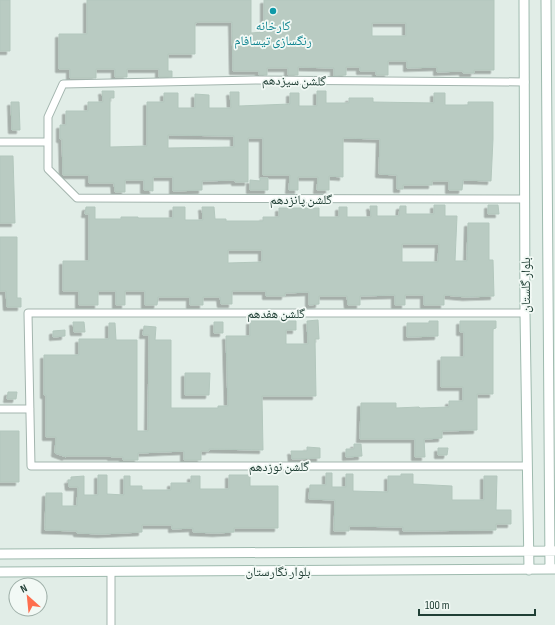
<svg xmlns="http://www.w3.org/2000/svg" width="555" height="625" viewBox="0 0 555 625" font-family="'Sofia Sans Condensed','Noto Naskh Arabic',sans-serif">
	<defs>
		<filter id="shadow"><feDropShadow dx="-3.5" dy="3.5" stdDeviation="0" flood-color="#0004"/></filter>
	</defs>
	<rect width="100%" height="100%" fill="#e1ede7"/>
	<path fill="#b9cbc2" stroke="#b3c7bd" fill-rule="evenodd" filter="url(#shadow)" d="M0,0H10V51H0Z
		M87,0H251V33L264,32V0H494V70H474V73H463V71L437,72V67L407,68V61H388V75H376V71H360V67H346V75L334,76V68L298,67V75H288V68H267V75H259V71H233L232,22H199L195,23V54H168V71H172V77H159V69H127V77H115V69H96V78H70V69H59V34H87ZM372,23H406V36H372Z
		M102,91H114V98H110V147L147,146V102H164V93H178V108H195V94L209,95V108H231L230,92H239V106L290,104V93H299V106H317V91H326V103H349V98H373V102L434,103V93H445V105H468V102H493V139L491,181L463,180L462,190H449V181H432V185H403V189H397V175L379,174L380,139L343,138V177L329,176V190H317L318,177H298V190H289L290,175H263V138H248V182H235V180L202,181V190L173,191V177H153V191L144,190V180H125V192H115L114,183H89V175H63L62,139H60V125H66V111H88V102H103ZM168,135L234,136V147L168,148Z
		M11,102H19L20,130H12Z
		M0,156H13L15,223H0Z
		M260,178H268V190H250V180L260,181Z
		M434,205H445V216H457L455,261H467L468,223H489V260H493L494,296L466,297L444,295V305H424V295H405V305H395V295L360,296V305H348L347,296H319V304L309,305V292L285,293V296H266V291H232V304H221L220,297H203V305H190V297H158L157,305H145V291H125V305H116V291H98V305H79V291H63V261H89V214H85L86,207H95V219H121V217H138V218H173V207H185V220H203L202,207H214L215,219H226V221H263V217H279V208H319V217H339V207H347V217H371L370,206H377V216H399L400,206H406V214H434ZM402,244H439L438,262H402ZM228,250H262V262L228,263Z
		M488,205H498L499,214H488Z
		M0,237H17V298H21V307H7L6,291H0Z
		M318,320L319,339H315L316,396H262L263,450L209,449V451H201V460H184V451L138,453V460H123V457H111V456H66V457L55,453L56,437H46V395H44V355H79V339H109V323H115L116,340H137V431H148L149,335H143L144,326L156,327L155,340H171V408H218V406H228L226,336H250V321H296V330H286V344H308L307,321Z
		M429,321H438V336L407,337V323H429Z
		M460,321H496V328L493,329V394H477V430L442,431V438L424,439L425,457H415V439H360L361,403H396V408L419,407L420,408L449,407V401H463V387H441V357H464V332H460Z
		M73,322H84L85,332H74Z
		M214,322H223V333H214Z
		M65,330V336L53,337V331Z
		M185,373H210L209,395H185Z
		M8,392H17L16,399H7Z
		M0,431H19V482H0Z
		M354,444H361L362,456L346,457V449H354Z
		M307,447L320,448V458L292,459L291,451H307Z
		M438,448H448L447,455H438Z
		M326,473H332V487H346V474H353V491L388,492V476H401V474H413V484L452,486V500H484V476H497L496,510H511V524H496V530L403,531V527L349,526V531H334L335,500L309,499L310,485H326Z
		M98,475H107V494L124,495V476H130V486H142V490H171V483H191V476H200V489H229V475H250V486H278V528H234V532L216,533L193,532V528L172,529V525H142V532L101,534L77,533V531L45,530L46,493H62V506H77L78,487H69L68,480H71V477L84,476V495H98Z"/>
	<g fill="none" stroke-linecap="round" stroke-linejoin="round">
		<g stroke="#a3b5ae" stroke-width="9">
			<path id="street" d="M0,142H48
				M525,199L77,198L48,169V117L63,84L256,80L525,82
				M525,313H28L31,466H527
				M0,409H30
				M111,572V625"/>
		</g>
		<g stroke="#9ebaae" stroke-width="11">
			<path id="secondary" d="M524,0L525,313L529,570
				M546,0L550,569
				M0,554L555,551
				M0,572L555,569"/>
		</g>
		<use href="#street" stroke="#fff" stroke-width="7"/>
		<use href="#secondary" stroke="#fff" stroke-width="9"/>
	</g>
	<circle fill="#0f9aa8" stroke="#f2f9f5" stroke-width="1.5" cx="273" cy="11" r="4"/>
	<g text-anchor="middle" stroke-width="3.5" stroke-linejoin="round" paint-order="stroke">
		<g font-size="13" fill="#0d838f" stroke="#f2f9f5">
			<text x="273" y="30">کارخانه<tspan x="273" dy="15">رنگسازی تیسافام</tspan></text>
		</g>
		<g font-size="13" fill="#203f35" stroke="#f2f9f5">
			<text transform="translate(294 80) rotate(1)" y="5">گلشن سیزدهم</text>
			<text x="301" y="204">گلشن پانزدهم</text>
			<text transform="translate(525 285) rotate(-90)" y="5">بلوار گلستان</text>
			<text x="276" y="318">گلشن هفدهم</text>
			<text x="279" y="471">گلشن نوزدهم</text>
			<text x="278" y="576">بلوار نگارستان</text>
		</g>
	</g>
	<g transform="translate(28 597) rotate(333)"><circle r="19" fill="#f2f9f5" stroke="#9eafa8"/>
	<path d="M0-3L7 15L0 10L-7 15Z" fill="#fe6e4e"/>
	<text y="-6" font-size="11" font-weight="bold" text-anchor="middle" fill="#203f35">N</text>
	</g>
	<path d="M419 609v6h116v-6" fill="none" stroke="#203f35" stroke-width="2"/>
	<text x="425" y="609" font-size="12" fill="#203f35" stroke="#f2f9f5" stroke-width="3" paint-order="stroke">100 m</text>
</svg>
